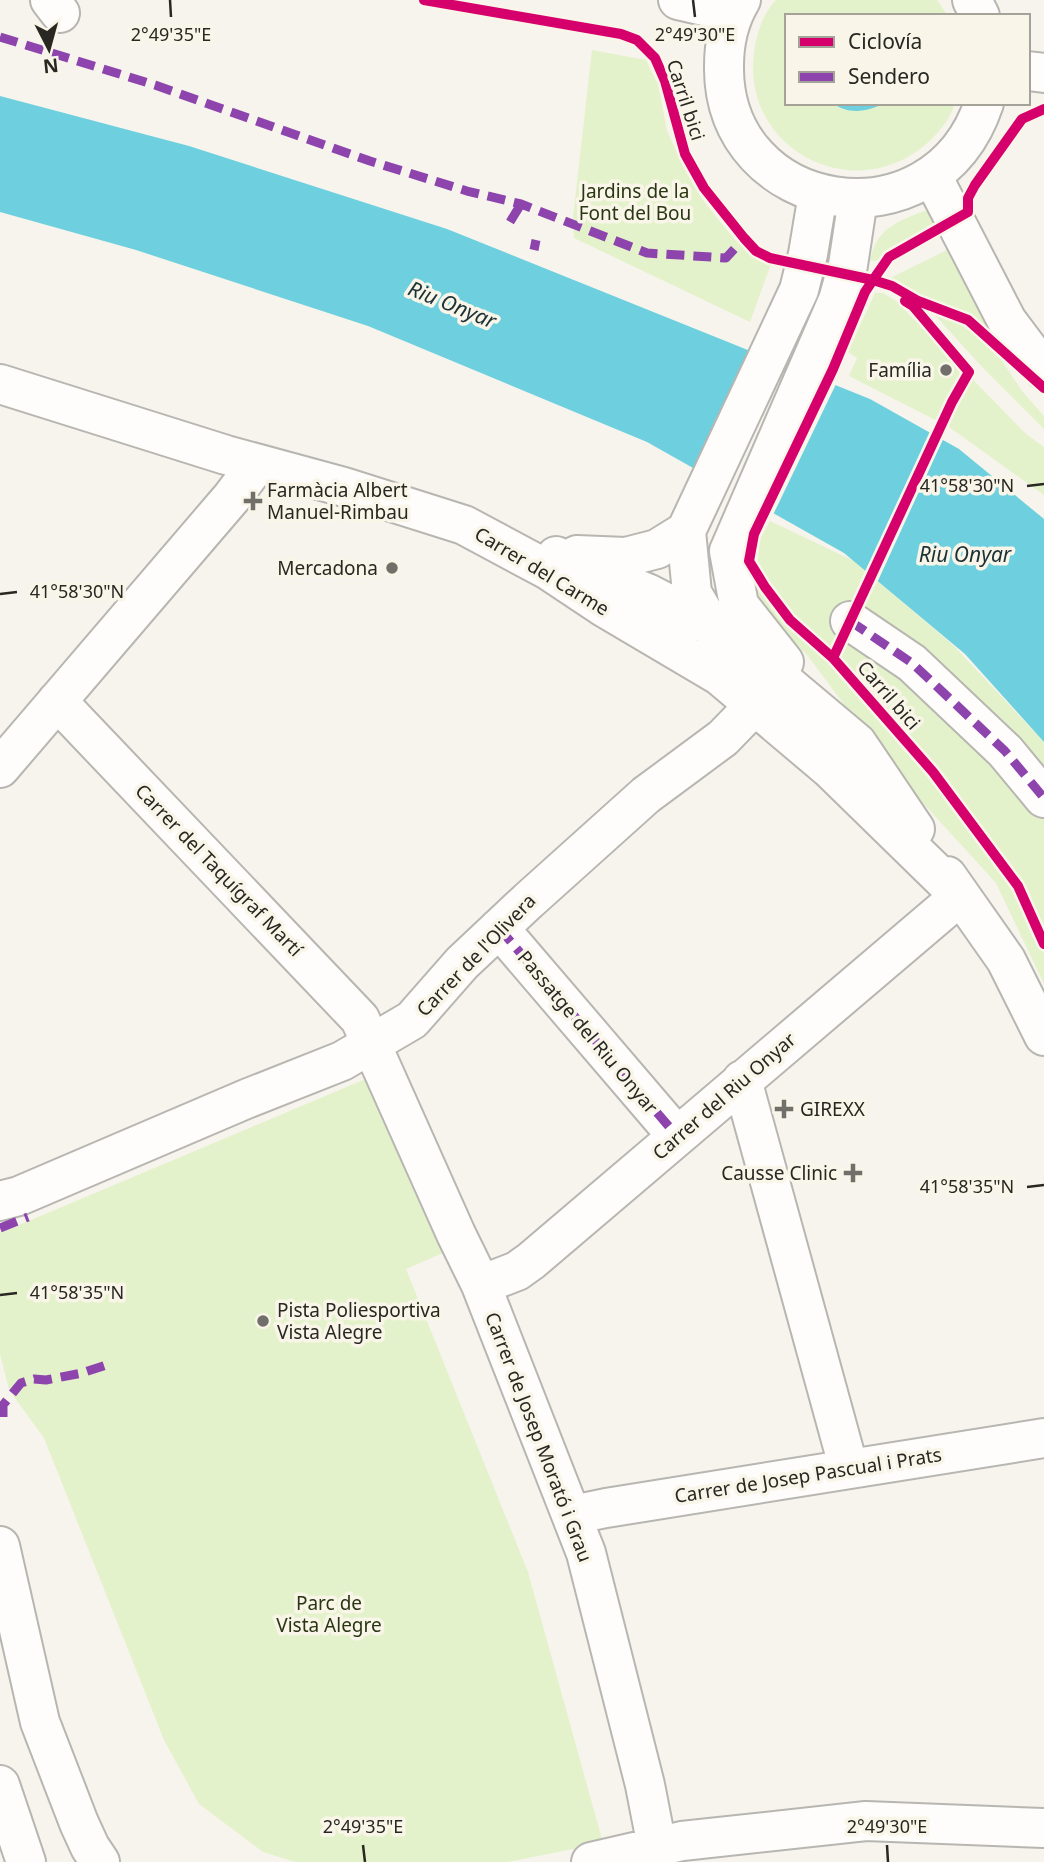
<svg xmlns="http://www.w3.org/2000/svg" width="1044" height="1862" viewBox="0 0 1044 1862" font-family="'Noto Sans',sans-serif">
	<rect width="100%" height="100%" fill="#f6f4ec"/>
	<path fill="#e4f2cb" d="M776,0H937L948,16H787V103H955C950,120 937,135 924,146C850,206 742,148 754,53C756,35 763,13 776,0Z
		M592,50L646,60L658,84L667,131L685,170L702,199L735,240L771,264L750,322L574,238L573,217Z
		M927,210L935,212L940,221L886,254L883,260L870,261C876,228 898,221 927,210Z
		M951,248L996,329L994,349L1022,391L1044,416V429L984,369L920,299L892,281V277Z
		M875,293H883L896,301L1026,434L1044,447V495L949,427L849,376L857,358L848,352Z
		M770,521L854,561L953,645L1044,742V984L996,883L891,768L808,656L762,610L755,588L760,539Z
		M368,1078L445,1252L406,1269L528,1572L603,1843L508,1862H295L263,1852L199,1804L164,1740L44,1438L9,1390L0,1354V1233Z"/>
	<path fill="#6ed0df" d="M0,96L189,146L447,229L870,399L959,449L1044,519V742L965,654L844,553L647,442L368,326L136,250L0,212Z
		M832,103H885C867,112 849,115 832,103Z"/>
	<path fill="#f6f4ec" d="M762,352L837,382L772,517L701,476Z
		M931,430L944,437L876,585L864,575Z"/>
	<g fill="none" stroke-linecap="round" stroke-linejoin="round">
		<g stroke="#b7b6b1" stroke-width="42">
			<path id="minor" d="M50,0L60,13
				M932,176L1007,321L1044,370
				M0,384L226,455L344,487L464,525L548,570L605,608L720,676L830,769L960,896
				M729,551L838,300L848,265L858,199
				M729,551L739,605L784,662
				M577,555L626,557L657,549L686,531
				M556,556L647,593L711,626L751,654L857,743L915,829
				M850,621L912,663L1005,751L1044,798
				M760,683L726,651L692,593L686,531L799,290L808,254L818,194
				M57,701L360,1019L456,1234L481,1285L586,1553L645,1785L660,1862
				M0,768L232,497L257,464
				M947,876L1006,960L1044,1036
				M499,928L677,1136
				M742,1080L849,1469
				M0,1201L19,1196L246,1099L342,1061L412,1020L462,963L528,901L646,795L723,738L754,706
				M481,1285L517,1271L531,1261L960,896
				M572,1515L606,1508L1044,1438
				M0,1546L40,1722L79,1823L90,1847L100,1862
				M0,1785L26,1862
				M591,1862L682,1841L866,1821L1044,1828"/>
		</g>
		<g stroke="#b7b6b1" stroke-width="42">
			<path id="major" d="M678,0L734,13
				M741,0C729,20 724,43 724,66C722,215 934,252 984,103
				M972,0L980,16
				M1028,71L1044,73"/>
		</g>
		<use href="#minor" stroke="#fefdfc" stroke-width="38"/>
		<use href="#major" stroke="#fefdfc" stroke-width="38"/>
		<path stroke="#8e44ad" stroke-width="9" stroke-dasharray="18 9" stroke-linecap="butt" d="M0,37L155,85L370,161L467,191L521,204L647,253L726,258L748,234
			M510,222L521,204
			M534,250L536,240
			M850,621L912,663L1005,751L1044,798
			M499,928L677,1136
			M0,1228L28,1217
			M3,1417V1405L21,1383L34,1379L46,1380L82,1373L106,1365"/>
		<g stroke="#f9f6e9" stroke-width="15">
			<path id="cycleway" d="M424,0L621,34L637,40L655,58L665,81L685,154L704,188L744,238L756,251L770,258L873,280L892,286L918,301L968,320L1044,388
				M1044,109L1022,119L975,185L968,198V212L889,257L873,280L865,292L833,369L754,534L749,561L765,587L790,620L833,658L933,772L1018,886L1044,944
				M833,658L952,402L969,372L913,306L905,301"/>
		</g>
		<use href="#cycleway" stroke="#d6006c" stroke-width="10"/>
	</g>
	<path fill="none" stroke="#282722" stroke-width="2.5" d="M170,0L171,17M693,0L695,17M1027,486L1044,484M0,594L17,592M1027,1187L1044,1185M0,1295L17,1293M363,1845L365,1862M887,1845L888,1862"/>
	<g fill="#706f69" stroke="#f9f6e9" stroke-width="2.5">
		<circle cx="946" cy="370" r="7"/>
		<path d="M249.5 490.5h7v7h7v7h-7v7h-7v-7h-7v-7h7z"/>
		<circle cx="392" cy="568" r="7"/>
		<path d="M780.5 1098.5h7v7h7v7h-7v7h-7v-7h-7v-7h7z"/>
		<path d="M849.5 1162.5h7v7h7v7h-7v7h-7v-7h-7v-7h7z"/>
		<circle cx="263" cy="1321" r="7"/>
	</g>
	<g text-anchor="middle" stroke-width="7" stroke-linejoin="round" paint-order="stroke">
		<g font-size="19" fill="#282722" stroke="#f9f6e9">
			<text transform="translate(686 100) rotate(72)" y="7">Carril bici</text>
			<text transform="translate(542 571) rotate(31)" y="7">Carrer del Carme</text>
			<text transform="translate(889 695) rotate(49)" y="7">Carril bici</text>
			<text transform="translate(219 870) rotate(46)" y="7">Carrer del Taquígraf Martí</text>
			<text transform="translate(476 955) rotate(-46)" y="7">Carrer de l'Olivera</text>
			<text transform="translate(588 1032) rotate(50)" y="7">Passatge del Riu Onyar</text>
			<text transform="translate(724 1096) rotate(-41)" y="7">Carrer del Riu Onyar</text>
			<text transform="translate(539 1437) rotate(69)" y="7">Carrer de Josep Morató i Grau</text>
			<text transform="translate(808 1475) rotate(-9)" y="7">Carrer de Josep Pascual i Prats</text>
		</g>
		<g font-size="19" fill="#293612" stroke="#f9f6e9">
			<text x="635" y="198">Jardins de la<tspan x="635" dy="22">Font del Bou</tspan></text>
			<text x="329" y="1610">Parc de<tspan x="329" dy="22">Vista Alegre</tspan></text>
		</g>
		<g font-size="19" fill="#282722" stroke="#f9f6e9" text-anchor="end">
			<text x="932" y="377">Família</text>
			<text x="267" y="497" text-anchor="start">Farmàcia Albert<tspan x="267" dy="22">Manuel-Rimbau</tspan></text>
			<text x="378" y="575">Mercadona</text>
			<text x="800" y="1116" text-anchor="start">GIREXX</text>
			<text x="837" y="1180">Causse Clinic</text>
			<text x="277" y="1317" text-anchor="start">Pista Poliesportiva<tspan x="277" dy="22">Vista Alegre</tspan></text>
		</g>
		<g font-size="21" font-style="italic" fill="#1c3237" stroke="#f9f6e9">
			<text transform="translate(452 305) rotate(22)" y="7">Riu Onyar</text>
			<text x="965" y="562">Riu Onyar</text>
		</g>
	</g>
	<g font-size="18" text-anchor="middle" fill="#282722" stroke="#f9f6e9" stroke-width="7" stroke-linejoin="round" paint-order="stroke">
		<text x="171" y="41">2°49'35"E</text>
		<text x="695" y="41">2°49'30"E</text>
		<text x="967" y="492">41°58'30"N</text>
		<text x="77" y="598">41°58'30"N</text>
		<text x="967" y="1193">41°58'35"N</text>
		<text x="77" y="1299">41°58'35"N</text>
		<text x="363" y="1833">2°49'35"E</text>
		<text x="887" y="1833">2°49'30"E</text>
	</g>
	<rect x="785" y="14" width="245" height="91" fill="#f9f6e9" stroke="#a5a399" stroke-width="2"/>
	<rect x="799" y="37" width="35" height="10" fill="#d6006c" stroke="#a5a399" stroke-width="2"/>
	<text x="848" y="49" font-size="21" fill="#282722">Ciclovía</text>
	<rect x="799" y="72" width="35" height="10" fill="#8e44ad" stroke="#a5a399" stroke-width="2"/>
	<text x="848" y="84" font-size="21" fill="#282722">Sendero</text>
	<g transform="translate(49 49) rotate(174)" stroke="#f9f6e9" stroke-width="5" paint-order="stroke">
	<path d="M0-5L12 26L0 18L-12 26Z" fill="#282722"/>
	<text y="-10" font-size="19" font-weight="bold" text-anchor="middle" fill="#282722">N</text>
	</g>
</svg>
